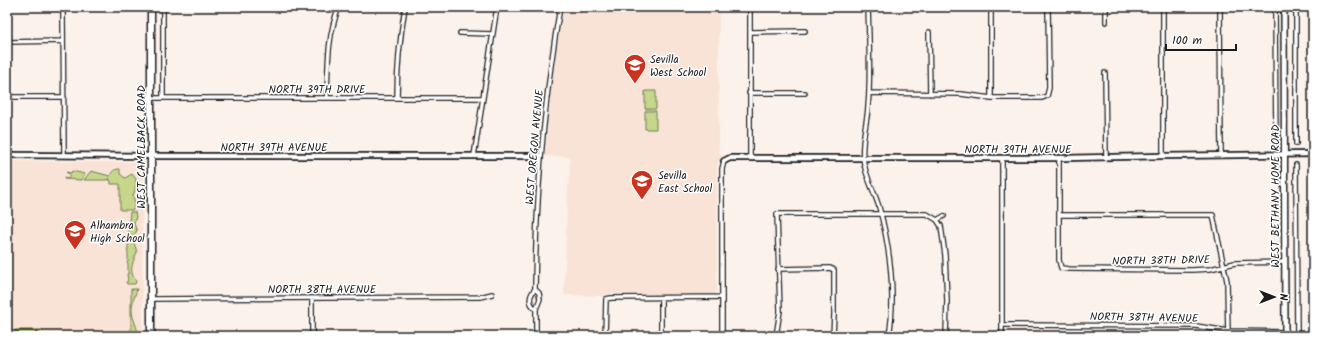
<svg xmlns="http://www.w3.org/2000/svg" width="1320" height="343" viewBox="0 0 1320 343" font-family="Kalam,sans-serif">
	<rect width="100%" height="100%" fill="#fcf2ec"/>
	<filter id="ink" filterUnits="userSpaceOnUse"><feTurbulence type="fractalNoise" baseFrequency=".025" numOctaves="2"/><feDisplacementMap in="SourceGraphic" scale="8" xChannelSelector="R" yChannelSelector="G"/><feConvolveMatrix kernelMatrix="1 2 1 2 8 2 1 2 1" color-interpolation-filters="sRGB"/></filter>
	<g filter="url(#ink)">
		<path fill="#f9e3d6" d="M564,7H719V152L722,157L718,163L717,167V290L715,294H606L603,296L564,295L566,226L570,157L545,156L553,71Z
			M7,161L136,162L142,164L143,336H7Z"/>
		<path fill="#c6d78c" stroke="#717a54" d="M645,91H656V109H645Z
			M645,111H656V129H645Z
			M120,169V174L125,178L132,174L136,179L135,190L133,196L135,203L133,210H120V184H111V181L109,180L110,178L108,180H84L91,171L110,176C112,171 114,169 120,169Z
			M72,171L85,174L81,180L64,179V178L68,179L70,175L66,172L71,173Z
			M130,212H135L136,217L134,224L137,231L132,237L137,252C133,262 128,271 136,281L135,284H127L126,282L128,281L127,274H128V264L127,262H128V252L127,250H128V240L127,238H128V228L127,226L129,221Z
			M131,289H137C134,299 130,306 133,317C135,324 138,329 138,336H131Z
			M15,330H43L39,332L38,336H17Z"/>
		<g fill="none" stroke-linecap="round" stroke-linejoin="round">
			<g stroke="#1c1c1c" stroke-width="6">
				<path id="minor" d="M750,7V158
					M868,7C869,40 871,75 868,107C867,124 861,141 863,158C865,176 874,190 879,207C890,246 896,296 889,336
					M991,7V98
					M1163,7V156
					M1220,7L1221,156
					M1275,7L1276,146
					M1296,7V144
					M63,13L64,155
					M1106,22V7
					M750,32L805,31
					M929,32L930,94
					M460,33L492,34
					M7,42L63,41
					M1105,73L1106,158
					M749,93H805
					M869,93L961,94L991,98H1042L1047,96L1049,88L1048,7
					M7,97H64
					M151,98H483
					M163,98V7
					M327,98C328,67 327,36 339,7
					M397,98C397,67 400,37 405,7
					M474,156L497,7
					M1002,158V336
					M1059,158V260L1061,268L1069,269L1192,270L1210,269L1235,263L1284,262
					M1296,165L1297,336
					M1059,215H1213L1227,281L1228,336
					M937,220L944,216
					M778,269L830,268L834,270V315L833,336
					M535,289L539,293L540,299L536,309V336
					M312,298V336
					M151,299L480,297L492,294
					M536,309C528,303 529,296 535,289C536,194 544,100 560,7
					M1003,325L1196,326L1228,331L1285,332
					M605,336L606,299L611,298L722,297
					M661,336V298
					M722,336V169L724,161
					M776,336L780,311L777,214H927L937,220L941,226L945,255L947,301L946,336"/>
			</g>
			<g stroke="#1c1c1c" stroke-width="8">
				<path id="tertiary" d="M7,155L163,156H540
					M724,161L730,158H1064L1163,156L1313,154"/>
			</g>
			<g stroke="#1c1c1c" stroke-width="8">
				<path id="secondary" d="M1284,7L1285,336"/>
			</g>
			<g stroke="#1c1c1c" stroke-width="9">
				<path id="primary" d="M151,7V336"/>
			</g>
			<use href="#minor" stroke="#fff" stroke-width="3.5"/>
			<use href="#tertiary" stroke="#fff" stroke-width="4.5"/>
			<use href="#secondary" stroke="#fff" stroke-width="5"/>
			<use href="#primary" stroke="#fff" stroke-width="6"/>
		</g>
	</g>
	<defs>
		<g id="school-pin" transform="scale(1.15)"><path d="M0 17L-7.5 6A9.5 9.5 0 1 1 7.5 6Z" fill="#c8321e" stroke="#fff"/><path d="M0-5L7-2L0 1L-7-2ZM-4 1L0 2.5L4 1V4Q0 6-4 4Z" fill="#fff"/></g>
	</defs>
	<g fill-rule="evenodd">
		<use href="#school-pin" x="635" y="65"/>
		<use href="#school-pin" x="642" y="181"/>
		<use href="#school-pin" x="75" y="231"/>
	</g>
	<g text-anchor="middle" stroke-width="3" stroke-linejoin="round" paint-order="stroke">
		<g font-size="11" fill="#1c1c1c" stroke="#fff" text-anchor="start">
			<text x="650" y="63">Sevilla<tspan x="650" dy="13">West School</tspan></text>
			<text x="658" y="179">Sevilla<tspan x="658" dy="13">East School</tspan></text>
			<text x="90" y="229">Alhambra<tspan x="90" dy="13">High School</tspan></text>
		</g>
		<g font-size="11" fill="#1c1c1c" stroke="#fff">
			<text x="317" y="93">NORTH 39TH DRIVE</text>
			<text transform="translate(141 147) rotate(-90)" y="4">WEST CAMELBACK ROAD</text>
			<text x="274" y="151">NORTH 39TH AVENUE</text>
			<text transform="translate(534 147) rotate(-85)" y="4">WEST OREGON AVENUE</text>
			<text x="1018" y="153">NORTH 39TH AVENUE</text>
			<text transform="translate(1275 196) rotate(-90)" y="4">WEST BETHANY HOME ROAD</text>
			<text transform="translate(1161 260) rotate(-1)" y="4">NORTH 38TH DRIVE</text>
			<text x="322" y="293">NORTH 38TH AVENUE</text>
			<text transform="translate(1144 317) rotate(1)" y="4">NORTH 38TH AVENUE</text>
		</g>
	</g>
	<rect width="1320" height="343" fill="none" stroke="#fff" stroke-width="24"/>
	<rect x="12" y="12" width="1296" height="319" fill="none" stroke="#1c1c1c" stroke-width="1.5" filter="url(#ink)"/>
	<g transform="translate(1274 297) rotate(90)" stroke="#ffffff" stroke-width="3" paint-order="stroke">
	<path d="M0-3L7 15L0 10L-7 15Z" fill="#1c1c1c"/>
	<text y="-6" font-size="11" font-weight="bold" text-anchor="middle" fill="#1c1c1c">N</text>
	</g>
	<path d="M1166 44v6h70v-6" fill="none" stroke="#1c1c1c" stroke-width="2"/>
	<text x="1172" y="44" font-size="12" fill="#1c1c1c" stroke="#ffffff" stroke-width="3" paint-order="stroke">100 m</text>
</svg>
